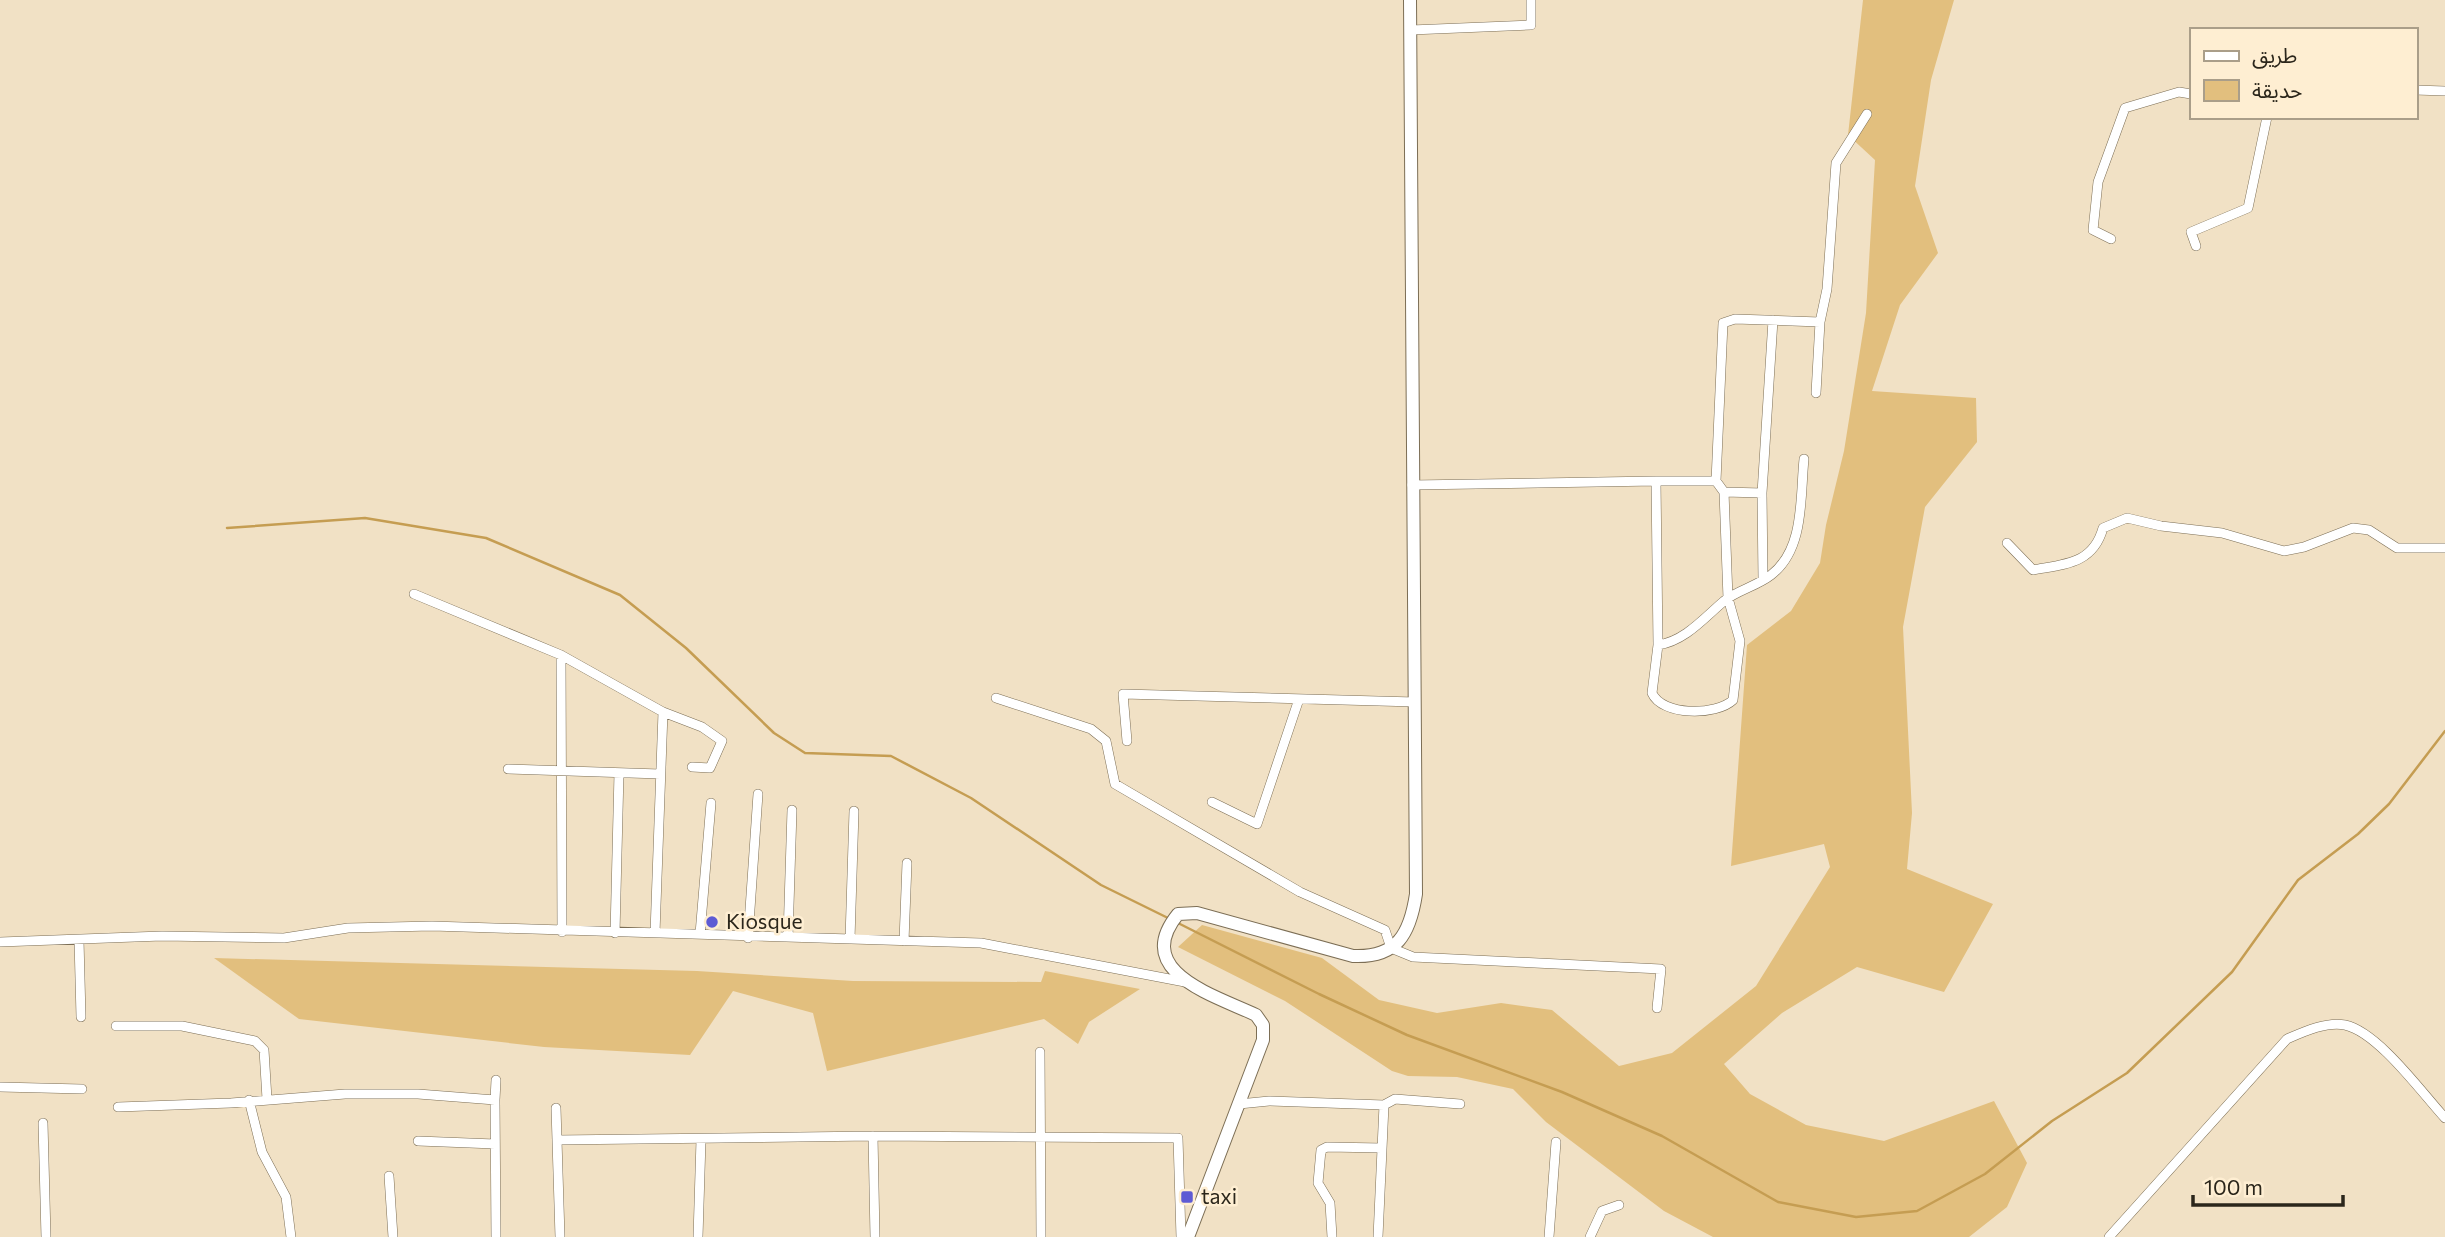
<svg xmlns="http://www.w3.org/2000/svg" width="2445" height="1237" viewBox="0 0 2445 1237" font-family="Commissioner,'Noto Sans Arabic',sans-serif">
	<rect width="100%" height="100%" fill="#f1e1c5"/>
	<path fill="#e2bf7e" d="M1863,0H1954L1931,80L1915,186L1938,253L1900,305L1872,391L1976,398L1977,442L1925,507L1903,627L1912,813L1907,869L1993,904L1944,992L1857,967L1782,1013L1724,1064L1750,1094L1806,1125L1884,1141L1994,1101L2027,1163L2007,1207L1969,1237H1713L1664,1211L1546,1122L1513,1089L1457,1077L1408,1076L1392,1071L1285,1001L1178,947L1202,925L1322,958L1379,1000L1437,1013L1501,1003L1552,1010L1619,1066L1672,1053L1756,986L1830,867L1824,844L1731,866L1747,645L1791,611L1820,563L1826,525L1844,451L1866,313L1875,160L1848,135Z
		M214,958L697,971L853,981L1041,982L1045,971L1140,989L1089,1022L1078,1044L1044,1019L827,1071L813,1013L733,991L690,1055L544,1047L299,1019Z"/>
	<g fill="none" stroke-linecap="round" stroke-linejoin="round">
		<path stroke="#c59d52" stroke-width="2.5" d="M227,528L365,518L486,538L620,595L686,648L774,733L805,753L891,756L971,798L1101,885L1170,919
			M1176,922L1319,994L1407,1035L1562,1092L1662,1136L1778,1202L1856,1217L1917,1211L1985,1174L2052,1121L2127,1073L2232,972L2298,880L2358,834L2389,804L2445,731"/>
		<g stroke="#7c6e55" stroke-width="10">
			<path id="street" d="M1411,30L1531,25V0
				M2415,90L2445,91
				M2111,239L2093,230L2098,182L2125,108L2179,92L2191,94
				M2196,246L2191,232L2248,208L2267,117
				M1816,393L1820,322
				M1656,481H1716L1724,492L1728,598L1740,641L1733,700C1716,716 1662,716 1652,693L1658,645
				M1716,481L1723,323L1735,319L1820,322L1827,289L1836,163L1867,114
				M1412,485L1656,481L1658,645C1685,641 1704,618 1724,601C1738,590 1757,586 1771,575C1805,549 1800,497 1804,459
				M1724,492L1762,493L1763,580
				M1762,493L1773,320
				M2007,543L2033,570C2065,564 2093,564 2103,528L2127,518L2161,526L2222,533L2284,551L2304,547L2353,528L2369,530L2397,548H2445
				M414,594L561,655L663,712L702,727L722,741L710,768L692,767
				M561,655L562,932
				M996,698L1091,729L1106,741L1115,784L1300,892L1385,930L1391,948L1413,957L1661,969L1657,1008
				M1127,741L1123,694L1415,702
				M508,769L660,774
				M1212,802L1257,824L1299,699
				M615,933L619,773
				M655,933L663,712
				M700,934L711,803
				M788,937L792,810
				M748,938L758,794
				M850,939L854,811
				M79,940L81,1017
				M904,941L907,863
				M0,942L162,936L284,938L348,928L432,926L981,943L1185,982
				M116,1026H182L255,1041L264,1050L267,1099
				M1040,1052L1041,1237
				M0,1087L82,1089
				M249,1100L262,1152L286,1197L291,1237
				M495,1100L496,1080
				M1239,1104L1269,1101L1384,1105L1378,1237
				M1384,1105L1395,1099L1460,1104
				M118,1107L231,1103L345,1094H418L495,1100L496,1237
				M556,1108L560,1237
				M43,1123L46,1237
				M873,1136L875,1237
				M557,1140L873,1136L1178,1138L1181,1237
				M418,1141L495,1144
				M389,1176L393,1237
				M698,1237L701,1140
				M1332,1237L1330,1203L1318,1183L1321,1150L1327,1147L1382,1148
				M1549,1237L1556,1142
				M1590,1237L1602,1211L1619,1205
				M2109,1237L2287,1039C2303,1032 2327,1021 2345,1025C2378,1032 2422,1093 2445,1118"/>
		</g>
		<g stroke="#7c6e55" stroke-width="14">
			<path id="secondary" d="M1188,1237L1263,1040V1025L1256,1015C1214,995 1131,972 1178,914L1197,913L1353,956C1397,958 1410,934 1416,894L1410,0"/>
		</g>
		<use href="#street" stroke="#fff" stroke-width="9"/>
		<use href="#secondary" stroke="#fff" stroke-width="12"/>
	</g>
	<g fill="#5e5bd4" stroke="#feeed2" stroke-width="2.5">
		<circle cx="712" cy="922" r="7"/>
		<rect x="1180" y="1190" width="14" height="14" rx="3.5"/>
	</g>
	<g text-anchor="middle" stroke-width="5" stroke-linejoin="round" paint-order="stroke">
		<g font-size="21" fill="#2b261b" stroke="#feeed2" text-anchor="start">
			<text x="726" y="929">Kiosque</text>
			<text x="1201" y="1204">taxi</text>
		</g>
	</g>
	<rect x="2190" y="28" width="228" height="91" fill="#feeed2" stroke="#aa9e89" stroke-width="2"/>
	<rect x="2204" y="51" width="35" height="10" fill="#ffffff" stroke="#aa9e89" stroke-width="2"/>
	<text x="2252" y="63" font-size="21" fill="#2b261b">طريق</text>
	<rect x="2204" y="80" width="35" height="21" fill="#e2bf7e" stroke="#aa9e89" stroke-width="2"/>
	<text x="2252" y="98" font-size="21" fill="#2b261b">حديقة</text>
	<path d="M2193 1195v10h150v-10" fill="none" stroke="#2b261b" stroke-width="3.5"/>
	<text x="2204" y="1195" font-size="21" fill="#2b261b" stroke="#feeed2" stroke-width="5" paint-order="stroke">100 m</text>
</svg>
